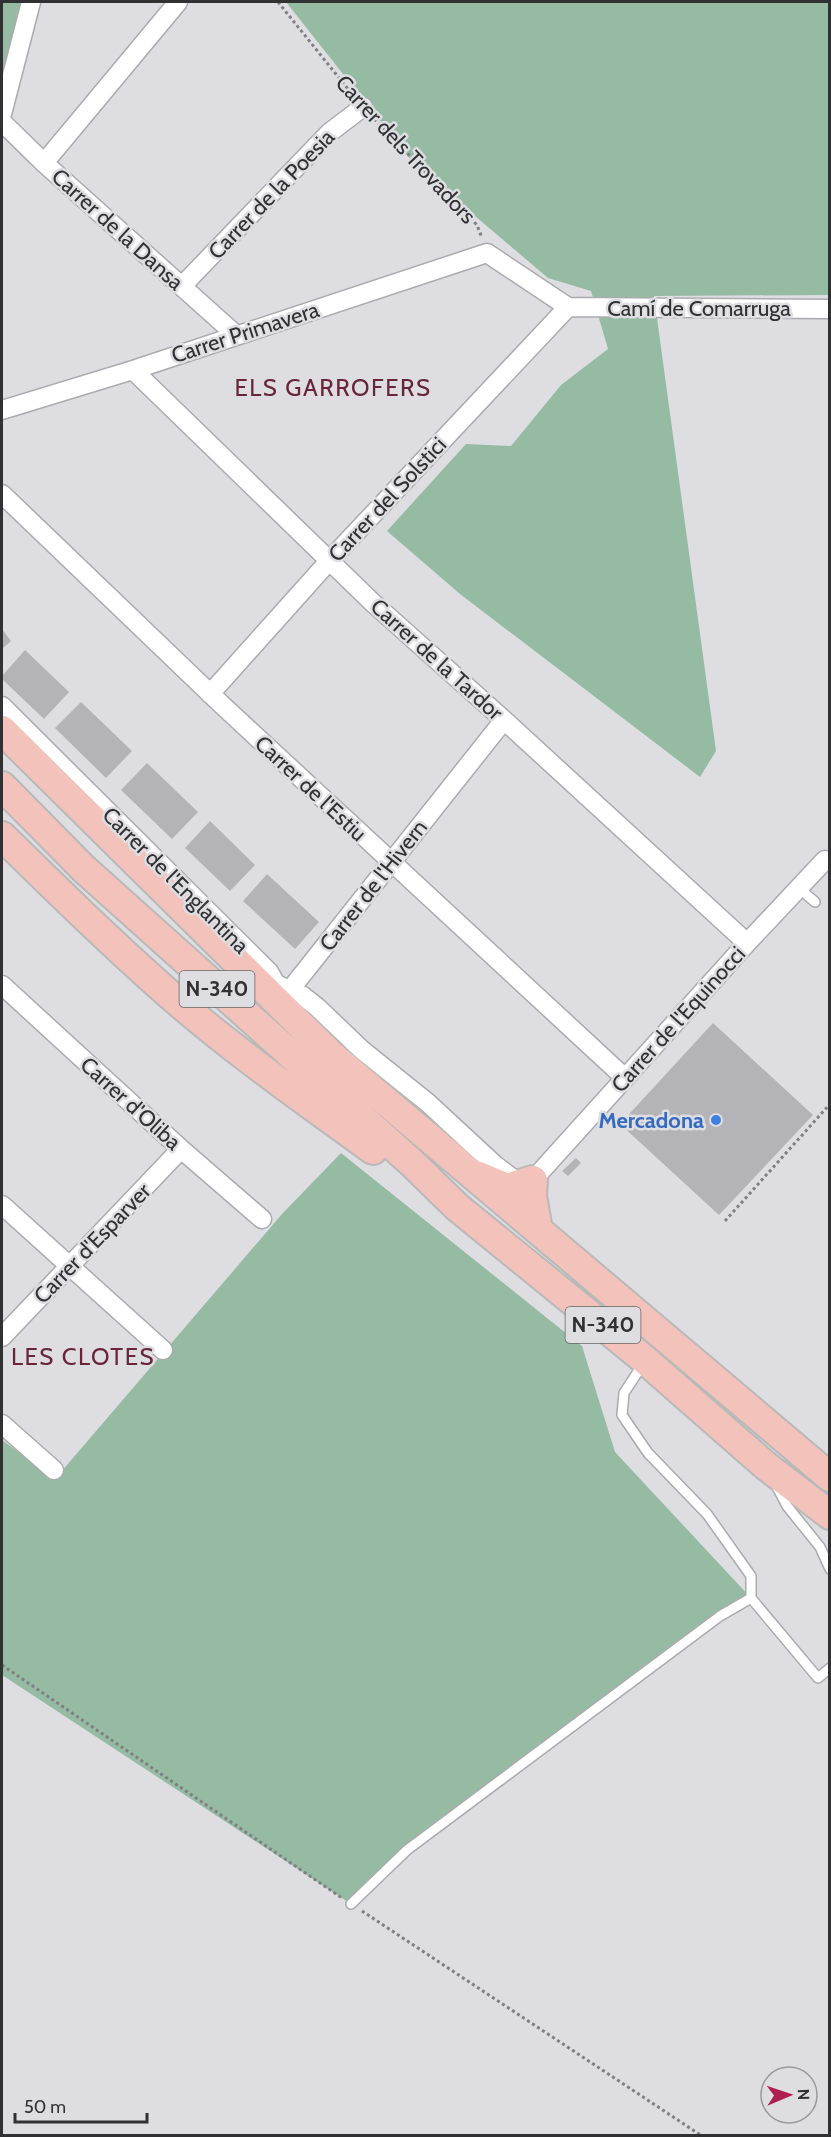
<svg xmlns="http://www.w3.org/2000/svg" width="831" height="2137" viewBox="0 0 831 2137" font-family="Cabin,sans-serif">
	<rect width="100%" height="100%" fill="#dedde2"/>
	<path fill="#95bca3" d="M2,2H26L2,87Z
		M286,2H829V295L654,296L716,751L700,777L460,594L387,531L466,444L511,446L561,385L608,349L591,291L548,278L415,165Z
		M341,1153L582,1346L615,1452L751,1598L407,1850L351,1904L2,1675V1440L55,1479L282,1214Z"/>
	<path fill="#b4b4b8" d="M2,629L11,641L2,649Z
		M25,650L69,692L44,719L2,679V676Z
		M81,702L132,751L106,778L55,728Z
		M147,763L198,812L172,839L121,790Z
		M210,821L255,865L230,891L185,848Z
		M267,874L319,922L295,949L243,901Z
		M713,1023L813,1115L719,1215L620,1124Z
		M576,1158L581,1163L568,1176L562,1171Z"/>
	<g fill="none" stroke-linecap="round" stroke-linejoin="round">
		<g stroke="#abaaaf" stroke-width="12">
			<path id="lane" d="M799,888L815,902
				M643,1364L624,1393L622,1415L648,1453L707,1514L751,1576V1598
				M777,1487L787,1506L820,1547L830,1569
				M351,1904L407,1850L720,1616L751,1598L818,1678L830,1668"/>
		</g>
		<g stroke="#abaaaf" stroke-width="21">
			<path id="street" d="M2,114L31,2
				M2,122L44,163L236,335
				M44,163L178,2
				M182,286L329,133L363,107
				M568,307L830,309
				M133,370L373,603L504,720L747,943
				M2,410L133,370L487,253L568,307
				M2,494L221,704L625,1078
				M210,694L329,561L568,307
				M2,706L269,972L276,984L303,996L317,1007L362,1050L428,1103L495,1165L520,1184
				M2,985L181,1149L262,1219
				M290,990L504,720
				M533,1180L747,943L825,860
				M2,1205L163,1350
				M2,1337L181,1149
				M2,1424L54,1470"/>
		</g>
		<g stroke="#b9b9ba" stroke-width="32">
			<path id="primary" d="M2,730L331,1055L830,1477
				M2,786L84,869L412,1163L457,1207L645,1360L766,1466L830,1515
				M2,836C57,890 112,944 170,995C234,1051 304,1100 373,1150
				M479,1176L507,1188L533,1180L532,1196L538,1230"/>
		</g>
		<path stroke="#807f83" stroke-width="3" stroke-dasharray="3 3" stroke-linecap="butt" d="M278,2L352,94
			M374,119L477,225L482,238
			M725,1221L830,1104
			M2,1665L342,1898
			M362,1911L702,2136"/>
		<use href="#lane" stroke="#fff" stroke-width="9"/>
		<use href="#street" stroke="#fff" stroke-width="18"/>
		<use href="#primary" stroke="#f2c2bb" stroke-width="28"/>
	</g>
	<circle fill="#3f7fe0" stroke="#dedde2" stroke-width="2" cx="716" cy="1120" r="6"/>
	<g text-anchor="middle" stroke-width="5" stroke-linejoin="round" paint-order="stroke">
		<g fill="#dedde2" stroke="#656568" stroke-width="1.5">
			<rect x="179.5" y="971" width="75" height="36" rx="4.5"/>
			<rect x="565.5" y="1307" width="75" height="36" rx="4.5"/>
		</g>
		<g font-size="21" font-weight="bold" fill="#313133">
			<text x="217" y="996">N-340</text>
			<text x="603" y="1332">N-340</text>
		</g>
		<g font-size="22" fill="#313133" stroke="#dedde2">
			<text transform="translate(406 149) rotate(47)" y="8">Carrer dels Trovadors</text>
			<text transform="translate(271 194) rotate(-46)" y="8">Carrer de la Poesia</text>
			<text transform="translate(118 229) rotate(42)" y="8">Carrer de la Dansa</text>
			<text x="699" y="316">Camí de Comarruga</text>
			<text transform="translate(245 332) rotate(-18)" y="8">Carrer Primavera</text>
			<text transform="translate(387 499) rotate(-47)" y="8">Carrer del Solstici</text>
			<text transform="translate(437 659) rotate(42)" y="8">Carrer de la Tardor</text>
			<text transform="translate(311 788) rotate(43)" y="8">Carrer de l'Estiu</text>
			<text transform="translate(176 880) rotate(45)" y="8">Carrer de l'Englantina</text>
			<text transform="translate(373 885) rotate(-52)" y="8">Carrer de l'Hivern</text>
			<text transform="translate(678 1019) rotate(-48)" y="8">Carrer de l'Equinocci</text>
			<text transform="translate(131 1103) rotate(42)" y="8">Carrer d'Oliba</text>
			<text transform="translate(92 1243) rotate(-46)" y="8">Carrer d'Esparver</text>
		</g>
		<g font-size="22" font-weight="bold" fill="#366cbe" stroke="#dedde2" text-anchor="end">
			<text x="704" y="1128">Mercadona</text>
		</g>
		<g font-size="24" letter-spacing="1.5" fill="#682438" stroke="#dedde2">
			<text x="333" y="396">ELS GARROFERS</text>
			<text x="83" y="1365">LES CLOTES</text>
		</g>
	</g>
	<rect width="831" height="2137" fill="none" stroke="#313133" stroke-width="6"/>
	<g transform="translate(789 2095) rotate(88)"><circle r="28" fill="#dedde2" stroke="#99989c" stroke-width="1.5"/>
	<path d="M0-4.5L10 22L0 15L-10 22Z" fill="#ae1e53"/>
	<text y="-9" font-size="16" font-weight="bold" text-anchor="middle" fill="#313133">N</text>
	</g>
	<path d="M15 2113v9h132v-9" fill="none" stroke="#313133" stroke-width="3"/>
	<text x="24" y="2113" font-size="18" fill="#313133" stroke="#dedde2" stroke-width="4.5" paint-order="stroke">50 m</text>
</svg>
